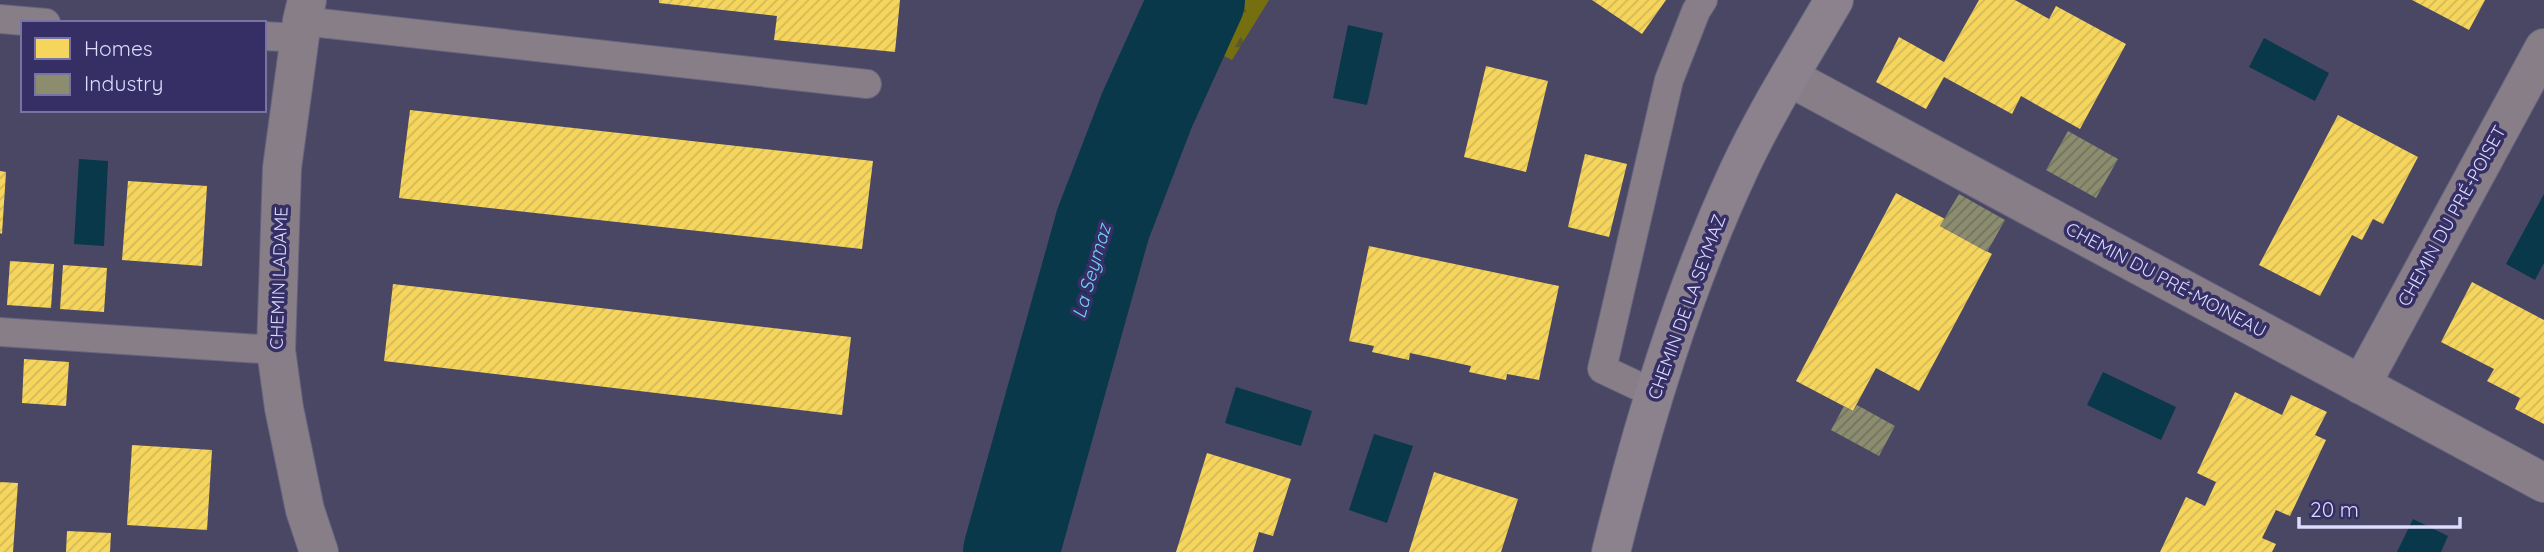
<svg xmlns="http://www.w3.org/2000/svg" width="2544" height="552" viewBox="0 0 2544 552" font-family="Quicksand,sans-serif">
	<defs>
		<pattern id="forest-firs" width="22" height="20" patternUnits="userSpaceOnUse" patternTransform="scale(1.75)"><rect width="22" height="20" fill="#756f0f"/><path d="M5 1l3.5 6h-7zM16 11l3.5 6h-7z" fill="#5c582e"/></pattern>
		<pattern id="homes-hatch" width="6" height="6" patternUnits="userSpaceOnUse" patternTransform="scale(1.75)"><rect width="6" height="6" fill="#f6d55c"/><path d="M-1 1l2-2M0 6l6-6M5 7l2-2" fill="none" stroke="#d2b859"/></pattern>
		<pattern id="industry-hatch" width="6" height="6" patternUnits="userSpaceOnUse" patternTransform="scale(1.75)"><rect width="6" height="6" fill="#8c8c6e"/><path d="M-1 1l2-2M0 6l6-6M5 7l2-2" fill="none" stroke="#727262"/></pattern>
	</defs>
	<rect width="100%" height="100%" fill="#4a4765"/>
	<path fill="url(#forest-firs)" d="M1162,0H1269L1232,60L1178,32L1123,152L1098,223L1016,498L996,494L1136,54Z"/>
	<path fill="#08384a" d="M1348,25L1383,33L1367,105L1333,98Z
		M2264,38L2329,73L2315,101L2249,67Z
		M79,159L108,161L104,246L74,244Z
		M2544,194V263L2535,280L2506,264Z
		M2103,372L2176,407L2161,440L2087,405Z
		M1236,387L1312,411L1301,446L1225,423Z
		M1374,434L1413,446L1387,523L1349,510Z
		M2413,519L2448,536L2441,552H2397Z"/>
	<path fill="url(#homes-hatch)" d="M659,0H900L895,52L774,40L777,16L659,3Z
		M1592,0H1666L1642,34Z
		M1979,0H2015L2049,19L2056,6L2126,44L2080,129L2021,96L2012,114L1944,77L1926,109L1876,82L1899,37L1944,62Z
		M2412,0H2485L2469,30Z
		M1486,66L1548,81L1526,172L1464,157Z
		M410,110L873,161L862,249L399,198Z
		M2338,115L2418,157L2383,224L2373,219L2362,240L2352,235L2320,296L2259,265Z
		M1585,154L1627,164L1609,237L1568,227Z
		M0,171L6,172L2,234L0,233Z
		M128,181L207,186L202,266L122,260Z
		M1896,193L1945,219L1940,226L1992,254L1919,391L1876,368L1853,411L1796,381Z
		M1369,246L1559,286L1539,380L1507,374L1506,380L1469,372L1471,366L1410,353L1409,360L1372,352L1374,346L1349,341Z
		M10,261L54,264L51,308L7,305Z
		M63,265L107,268L104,312L60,309Z
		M2472,282L2544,320V424L2515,409L2520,398L2487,381L2494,369L2441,342Z
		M393,284L851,337L842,415L384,361Z
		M24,359L69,362L66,406L22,403Z
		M2235,392L2282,415L2291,395L2327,412L2315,435L2326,440L2290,516L2276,510L2262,538L2276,544L2272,552H2160L2186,497L2205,506L2216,482L2197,473Z
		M132,445L212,450L207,530L127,525Z
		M1207,453L1291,479L1273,536L1259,532L1253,552H1176Z
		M1434,472L1518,499L1501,552H1409Z
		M0,482L18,483L13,552H0Z
		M67,531L111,533L110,552H66Z"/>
	<path fill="url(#industry-hatch)" d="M2068,131L2118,159L2096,198L2046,170Z
		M1959,194L2005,220L1987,252L1940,226Z
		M1857,405L1895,426L1879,456L1831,430L1844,406L1853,411Z"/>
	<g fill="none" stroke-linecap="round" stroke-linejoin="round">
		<path stroke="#08384a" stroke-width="96" d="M1011,552L1103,224L1147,110L1197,0"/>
		<g stroke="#66647e" stroke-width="30">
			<path id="lane" d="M0,19L46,23
				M302,21L867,84
				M264,36L300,38
				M0,332L276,350
				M1655,394L1602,369L1669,80L1696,11L1703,0"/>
		</g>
		<g stroke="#66647e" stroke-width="40">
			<path id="street" d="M307,0L302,21L282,168L276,350L284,408L305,510L319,552
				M1789,77L2544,483
				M2361,385L2544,48"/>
		</g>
		<g stroke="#66647e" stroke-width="40">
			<path id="secondary" d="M1611,552C1643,423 1682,293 1738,172C1765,113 1801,57 1834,0"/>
		</g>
		<use href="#lane" stroke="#887e88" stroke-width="28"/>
		<use href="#street" stroke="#887e88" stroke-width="38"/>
		<use href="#secondary" stroke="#8b828e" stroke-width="38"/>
	</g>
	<g text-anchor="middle" stroke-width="7" stroke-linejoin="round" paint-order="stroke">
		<g font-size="18" fill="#dbdcfe" stroke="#352f66">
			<text transform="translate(2452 216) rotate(-61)" y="6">CHEMIN DU PRÉ-POISET</text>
			<text transform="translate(279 278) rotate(-88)" y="6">CHEMIN LADAME</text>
			<text transform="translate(2166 280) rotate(28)" y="6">CHEMIN DU PRÉ-MOINEAU</text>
			<text transform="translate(1687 307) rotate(-70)" y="6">CHEMIN DE LA SEYMAZ</text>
		</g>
		<g font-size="19" font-style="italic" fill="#72d3f9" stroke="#352f66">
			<text transform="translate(1091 271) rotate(-74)" y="7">La Seymaz</text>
		</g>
	</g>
	<rect x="21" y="21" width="245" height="91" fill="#352f66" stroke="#7774a3" stroke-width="2"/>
	<rect x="35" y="38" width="35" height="21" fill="#f6d55c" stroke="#7774a3" stroke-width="2"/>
	<text x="84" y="56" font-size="21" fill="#dbdcfe">Homes</text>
	<rect x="35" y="74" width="35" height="21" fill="#8c8c6e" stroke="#7774a3" stroke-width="2"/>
	<text x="84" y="91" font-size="21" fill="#dbdcfe">Industry</text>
	<path d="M2299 517v10h161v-10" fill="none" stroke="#dbdcfe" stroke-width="3.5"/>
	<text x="2310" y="517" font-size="21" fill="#dbdcfe" stroke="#352f66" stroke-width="5" paint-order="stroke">20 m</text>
</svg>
